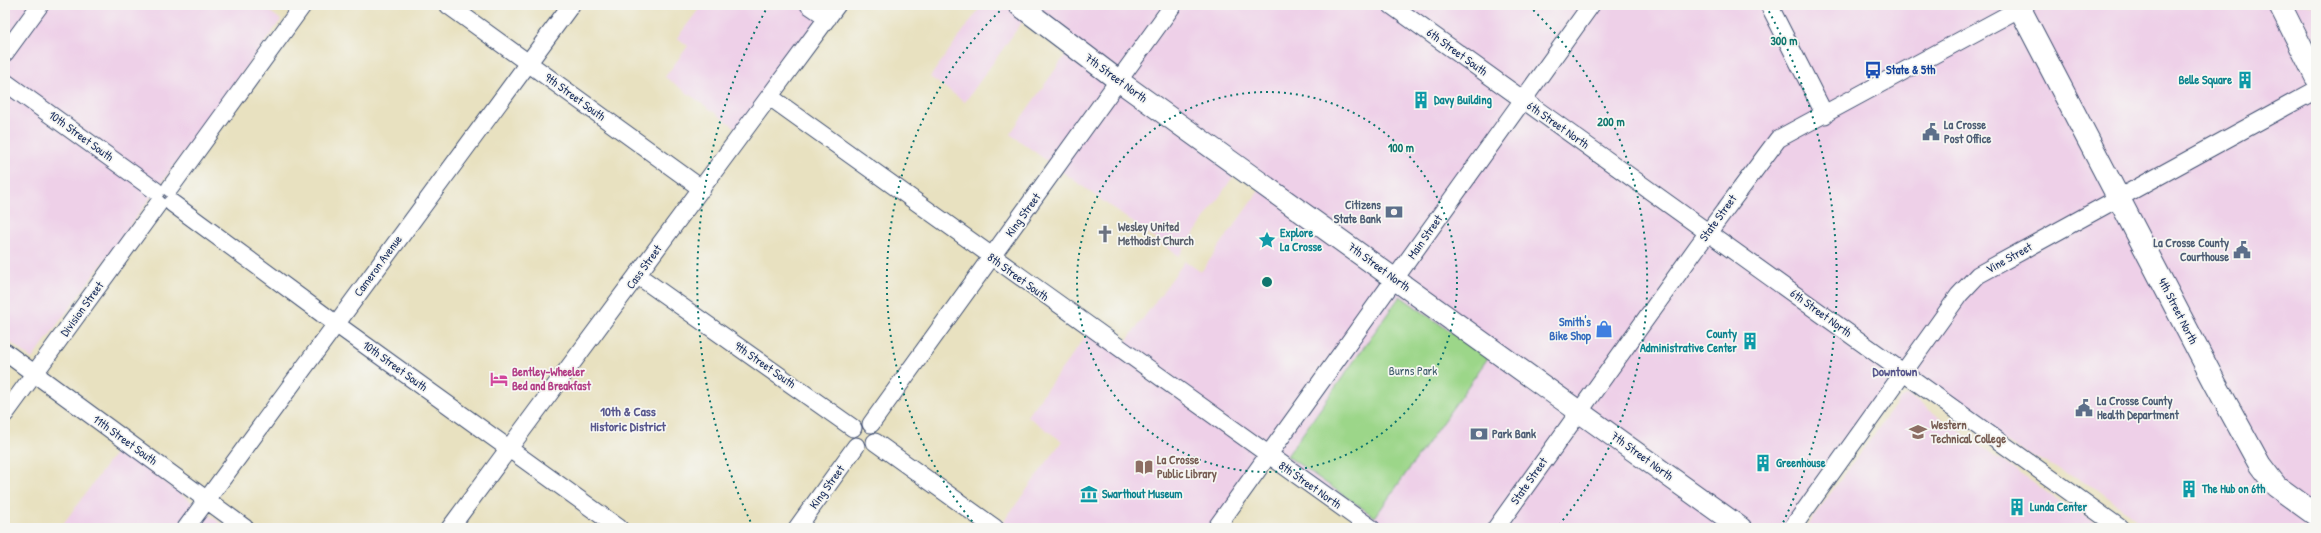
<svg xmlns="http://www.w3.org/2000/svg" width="2321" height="533" viewBox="0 0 2321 533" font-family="'Patrick Hand',sans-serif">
	<rect width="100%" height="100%" fill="#f6f6f2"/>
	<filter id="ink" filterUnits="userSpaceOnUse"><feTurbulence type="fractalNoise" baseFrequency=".025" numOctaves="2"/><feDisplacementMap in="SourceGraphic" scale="8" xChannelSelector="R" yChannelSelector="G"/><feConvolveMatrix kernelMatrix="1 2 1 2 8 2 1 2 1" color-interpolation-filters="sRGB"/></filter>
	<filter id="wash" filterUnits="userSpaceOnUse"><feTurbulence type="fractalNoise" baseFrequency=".012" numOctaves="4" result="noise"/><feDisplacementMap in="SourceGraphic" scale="16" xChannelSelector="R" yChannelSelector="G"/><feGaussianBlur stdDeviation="0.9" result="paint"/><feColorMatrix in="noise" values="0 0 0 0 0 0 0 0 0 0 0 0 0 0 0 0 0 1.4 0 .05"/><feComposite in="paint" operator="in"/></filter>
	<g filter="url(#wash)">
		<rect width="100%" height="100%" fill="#e8e1c0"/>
		<path fill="#eed0e8" d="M5,5H261L281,20L32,359L5,338Z
			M702,5H837L743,133L665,77L688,46L677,38Z
			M982,5H2316V528H2148L2097,489L1989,434L1904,373L1792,528H1367L1268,456L1216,528H999L1062,441L1027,416L1091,329L1120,350L1185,261L1201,272L1263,185L1239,168L1179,256L1010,134L1071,47L1027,15L965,102L930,77Z
			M1908,395L2065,505L2076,509L2102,528H1805L1900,399Z
			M119,448L184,496L227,528H60Z"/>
		<path fill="#9cd689" stroke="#5c8274" d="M1400,296L1488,358L1375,517L1287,456Z"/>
	</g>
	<g filter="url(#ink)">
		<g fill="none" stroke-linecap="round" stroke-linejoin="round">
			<g stroke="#3a4a6d" stroke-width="19">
				<path id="minor" d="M448,5L702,189
					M809,5L828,18
					M1391,5L2120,528
					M1769,5L1825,115
					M5,53L40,5
					M5,82L156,191
					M770,97L1371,528
					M170,188L303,5
					M172,203L336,324L619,528
					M637,275L853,428
					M5,352L245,528
					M5,414L158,204
					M871,424L1173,5
					M875,442L995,528
					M186,528L571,5
					M450,528L837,5
					M797,528L856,446
					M1216,528L1591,5
					M1496,528L1698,246L1778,139L2026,5
					M1792,528L1959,295L1978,275L2316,90"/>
			</g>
			<g stroke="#3a4a6d" stroke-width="23">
				<path id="major" d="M1019,5L1119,81L1741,528"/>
			</g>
			<g stroke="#3a4a6d" stroke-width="24">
				<path id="highway" d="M2018,5L2215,383L2260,465L2276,486L2316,515
					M2280,5L2316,77"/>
			</g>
			<use href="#minor" stroke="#fff" stroke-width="17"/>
			<use href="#major" stroke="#fff" stroke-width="21"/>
			<use href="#highway" stroke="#fff" stroke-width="22"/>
		</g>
	</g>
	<g fill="none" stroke="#0f766e" stroke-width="2" stroke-dasharray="2 4">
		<circle cx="1267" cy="282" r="190"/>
		<path d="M976 526A380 380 0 0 1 1005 6M1529 6A380 380 0 0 1 1558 526"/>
		<path d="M753 527A570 570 0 0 1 768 6M1766 6A570 570 0 0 1 1781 527"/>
	</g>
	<defs>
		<g id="bus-bare" transform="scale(1.38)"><path d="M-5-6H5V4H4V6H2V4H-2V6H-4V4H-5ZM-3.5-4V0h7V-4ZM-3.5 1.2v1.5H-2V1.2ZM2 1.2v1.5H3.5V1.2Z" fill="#1a4fb4" stroke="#f6f6f2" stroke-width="2.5" paint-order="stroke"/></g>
		<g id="building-bare" transform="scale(1.38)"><path d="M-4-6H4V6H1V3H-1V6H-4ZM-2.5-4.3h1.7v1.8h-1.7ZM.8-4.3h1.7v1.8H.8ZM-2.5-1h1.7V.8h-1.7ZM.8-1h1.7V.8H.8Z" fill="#0f9aa8" stroke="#f6f6f2" stroke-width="2.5" paint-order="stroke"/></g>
		<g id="civic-bare" transform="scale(1.38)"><path d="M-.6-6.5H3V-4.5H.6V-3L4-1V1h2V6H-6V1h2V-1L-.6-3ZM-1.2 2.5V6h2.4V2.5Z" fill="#5c6f8a" stroke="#f6f6f2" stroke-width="2.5" paint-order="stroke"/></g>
		<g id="bank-bare" transform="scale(1.38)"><path d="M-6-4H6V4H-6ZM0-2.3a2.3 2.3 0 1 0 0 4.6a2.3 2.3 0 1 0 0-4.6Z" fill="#5c6f8a" stroke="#f6f6f2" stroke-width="2.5" paint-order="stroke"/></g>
		<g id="church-bare" transform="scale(1.38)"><path d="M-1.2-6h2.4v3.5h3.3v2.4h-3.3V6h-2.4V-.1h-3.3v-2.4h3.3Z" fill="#6b7280" stroke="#f6f6f2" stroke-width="2.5" paint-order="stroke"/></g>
		<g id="sight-bare" transform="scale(1.38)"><path d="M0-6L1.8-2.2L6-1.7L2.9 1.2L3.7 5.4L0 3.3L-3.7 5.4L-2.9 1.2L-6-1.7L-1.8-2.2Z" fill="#0f9aa8" stroke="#f6f6f2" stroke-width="2.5" paint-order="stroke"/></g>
		<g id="shop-bare" transform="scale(1.38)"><path d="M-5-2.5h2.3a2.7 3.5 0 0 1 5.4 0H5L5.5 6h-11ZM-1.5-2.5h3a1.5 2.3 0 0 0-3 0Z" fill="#3f7fe0" stroke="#f6f6f2" stroke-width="2.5" paint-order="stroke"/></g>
		<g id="hotel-bare" transform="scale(1.38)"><path d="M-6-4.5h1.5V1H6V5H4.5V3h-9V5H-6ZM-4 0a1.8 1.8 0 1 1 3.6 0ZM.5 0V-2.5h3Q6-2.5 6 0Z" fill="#d1479c" stroke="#f6f6f2" stroke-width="2.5" paint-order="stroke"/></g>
		<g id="university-bare" transform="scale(1.38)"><path d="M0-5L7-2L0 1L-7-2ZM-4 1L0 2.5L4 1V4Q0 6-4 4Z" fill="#8d6e63" stroke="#f6f6f2" stroke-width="2.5" paint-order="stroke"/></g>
		<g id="library-bare" transform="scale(1.38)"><path d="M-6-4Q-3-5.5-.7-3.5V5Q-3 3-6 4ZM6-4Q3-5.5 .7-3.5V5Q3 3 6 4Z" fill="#8d6e63" stroke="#f6f6f2" stroke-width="2.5" paint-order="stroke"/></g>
		<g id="museum-bare" transform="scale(1.38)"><path d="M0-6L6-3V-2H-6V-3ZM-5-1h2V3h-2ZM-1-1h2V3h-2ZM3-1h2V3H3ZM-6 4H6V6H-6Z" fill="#0f9aa8" stroke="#f6f6f2" stroke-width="2.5" paint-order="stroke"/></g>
	</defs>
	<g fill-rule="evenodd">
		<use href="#bus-bare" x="1873" y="70"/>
		<use href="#building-bare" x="2245" y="80"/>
		<use href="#building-bare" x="1421" y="100"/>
		<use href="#civic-bare" x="1931" y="132"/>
		<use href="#bank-bare" x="1394" y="212"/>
		<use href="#church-bare" x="1105" y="234"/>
		<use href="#sight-bare" x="1267" y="240"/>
		<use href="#civic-bare" x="2242" y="250"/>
		<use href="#shop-bare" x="1604" y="329"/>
		<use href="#building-bare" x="1750" y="341"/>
		<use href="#hotel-bare" x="499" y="379"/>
		<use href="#civic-bare" x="2084" y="408"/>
		<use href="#university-bare" x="1918" y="432"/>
		<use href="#bank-bare" x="1479" y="434"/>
		<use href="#building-bare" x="1763" y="463"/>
		<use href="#library-bare" x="1144" y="467"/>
		<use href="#building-bare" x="2189" y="489"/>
		<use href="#museum-bare" x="1089" y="494"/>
		<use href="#building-bare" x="2017" y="507"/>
	</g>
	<g text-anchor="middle" stroke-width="3.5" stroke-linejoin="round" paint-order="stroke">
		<g font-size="12" fill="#1b2f5e" stroke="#f6f6f2">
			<text transform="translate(1457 52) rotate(36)" y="4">6th Street South</text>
			<text transform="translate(1116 78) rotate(36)" y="4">7th Street North</text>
			<text transform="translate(575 97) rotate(36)" y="4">9th Street South</text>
			<text transform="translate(1558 125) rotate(35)" y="4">6th Street North</text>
			<text transform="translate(81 136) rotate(36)" y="4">10th Street South</text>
			<text transform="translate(1023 215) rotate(-54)" y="4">King Street</text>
			<text transform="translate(1718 218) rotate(-54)" y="4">State Street</text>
			<text transform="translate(1425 237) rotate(-55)" y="4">Main Street</text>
			<text transform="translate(2009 258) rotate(-29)" y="4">Vine Street</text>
			<text transform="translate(378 266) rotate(-54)" y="4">Cameron Avenue</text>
			<text transform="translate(644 267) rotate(-54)" y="4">Cass Street</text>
			<text transform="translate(1379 267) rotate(36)" y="4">7th Street North</text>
			<text transform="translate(1018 277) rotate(36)" y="4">8th Street South</text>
			<text transform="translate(82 309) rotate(-54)" y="4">Division Street</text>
			<text transform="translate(2178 311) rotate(63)" y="4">4th Street North</text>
			<text transform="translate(1821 313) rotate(36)" y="4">6th Street North</text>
			<text transform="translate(765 365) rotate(35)" y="4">9th Street South</text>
			<text transform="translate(395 366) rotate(36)" y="4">10th Street South</text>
			<text transform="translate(125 440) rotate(36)" y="4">11th Street South</text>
			<text transform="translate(1642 456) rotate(36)" y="4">7th Street North</text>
			<text transform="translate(1529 481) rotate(-55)" y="4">State Street</text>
			<text transform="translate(1310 485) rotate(35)" y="4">8th Street North</text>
			<text transform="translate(827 487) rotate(-54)" y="4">King Street</text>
		</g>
		<g font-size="12" font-weight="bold" fill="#164399" stroke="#f6f6f2" text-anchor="start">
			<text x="1886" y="74">State &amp; 5th</text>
		</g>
		<g font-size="12" font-weight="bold" fill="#0d838f" stroke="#f6f6f2" text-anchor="start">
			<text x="2232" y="84" text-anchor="end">Belle Square</text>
			<text x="1434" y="104">Davy Building</text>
			<text x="1280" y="237">Explore<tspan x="1280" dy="14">La Crosse</tspan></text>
			<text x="1737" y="338" text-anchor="end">County<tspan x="1737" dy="14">Administrative Center</tspan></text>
			<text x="1776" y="467">Greenhouse</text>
			<text x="2202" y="493">The Hub on 6th</text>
			<text x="1102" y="498">Swarthout Museum</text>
			<text x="2030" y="511">Lunda Center</text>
		</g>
		<g font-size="12" font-weight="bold" fill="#4e5e75" stroke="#f6f6f2" text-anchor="start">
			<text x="1944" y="129">La Crosse<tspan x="1944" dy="14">Post Office</tspan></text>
			<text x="1381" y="209" text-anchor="end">Citizens<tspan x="1381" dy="14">State Bank</tspan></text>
			<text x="2229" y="247" text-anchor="end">La Crosse County<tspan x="2229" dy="14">Courthouse</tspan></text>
			<text x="2097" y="405">La Crosse County<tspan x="2097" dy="14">Health Department</tspan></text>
			<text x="1492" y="438">Park Bank</text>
		</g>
		<g font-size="12" font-weight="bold" fill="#5b616d" stroke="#f6f6f2" text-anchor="start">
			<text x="1118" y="231">Wesley United<tspan x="1118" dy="14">Methodist Church</tspan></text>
		</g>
		<g font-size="12" font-weight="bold" fill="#366cbe" stroke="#f6f6f2" text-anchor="end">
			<text x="1591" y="326">Smith's<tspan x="1591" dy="14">Bike Shop</tspan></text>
		</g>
		<g font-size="12" fill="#3b5969" stroke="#f6f6f2">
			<text x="1413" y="375">Burns Park</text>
		</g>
		<g font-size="12" font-weight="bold" fill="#b23c85" stroke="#f6f6f2" text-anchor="start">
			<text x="512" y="376">Bentley-Wheeler<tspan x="512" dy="14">Bed and Breakfast</tspan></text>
		</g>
		<g font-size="12" font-weight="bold" fill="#785e54" stroke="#f6f6f2" text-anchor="start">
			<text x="1931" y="429">Western<tspan x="1931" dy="14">Technical College</tspan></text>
			<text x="1157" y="464">La Crosse<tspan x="1157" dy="14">Public Library</tspan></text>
		</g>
		<g font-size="13" font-weight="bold" fill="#58578d" stroke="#f6f6f2">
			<text x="1895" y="376">Downtown</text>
			<text x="628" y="416">10th &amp; Cass<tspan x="628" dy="15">Historic District</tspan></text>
		</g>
	</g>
	<circle cx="1267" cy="282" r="6" fill="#0f766e" stroke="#f6f6f2" stroke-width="2"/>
	<g font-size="12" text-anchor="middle" font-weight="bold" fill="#0f766e" stroke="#f6f6f2" stroke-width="3.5" stroke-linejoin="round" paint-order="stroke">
		<text x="1784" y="45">300 m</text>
		<text x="1611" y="126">200 m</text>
		<text x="1401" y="152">100 m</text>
	</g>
	<rect width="2321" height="533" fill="none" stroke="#f6f6f2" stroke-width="20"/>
</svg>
